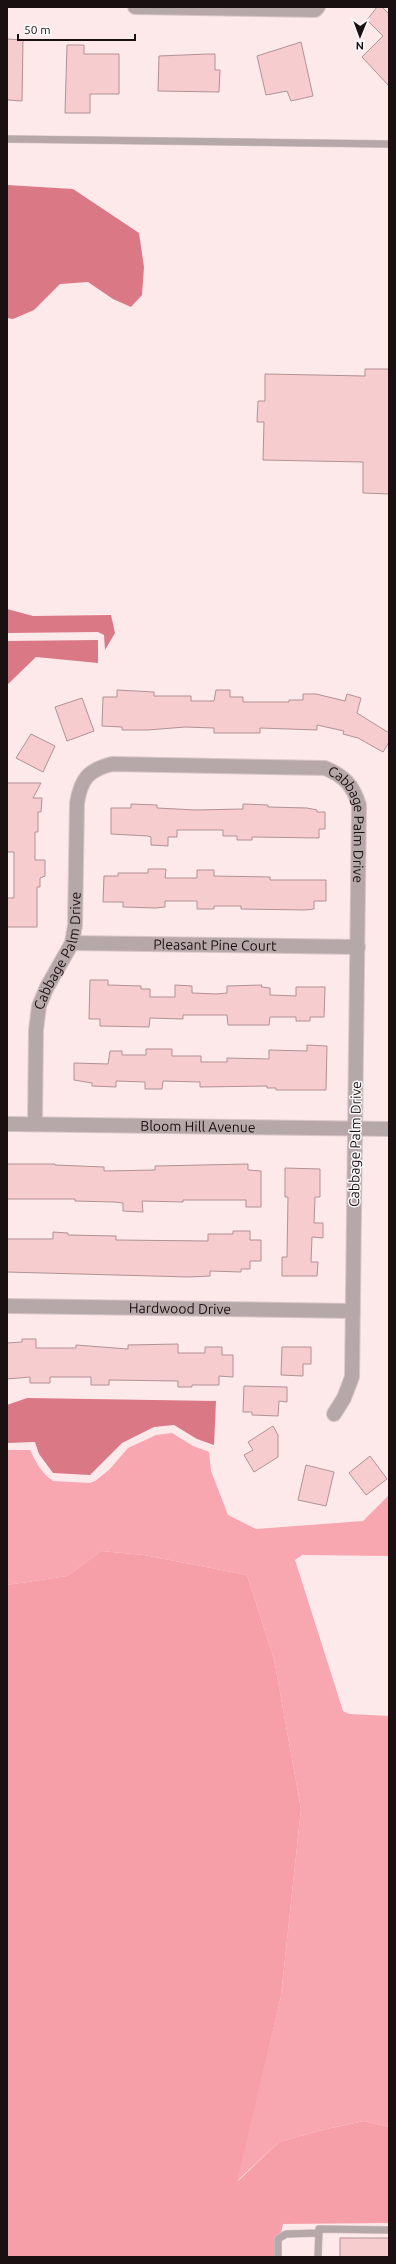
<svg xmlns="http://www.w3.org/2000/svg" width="396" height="2264" viewBox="0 0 396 2264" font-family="Ubuntu,sans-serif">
	<rect width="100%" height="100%" fill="#fde8ea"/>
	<path fill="#f69fa9" d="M101,1551L144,1555L247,1575L274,1659L301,1809L281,1996L238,2181L279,2142L322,2130L364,2121L389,2127V2223L283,2224L276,2257H7V1585L67,1576Z"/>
	<path fill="#f8a6af" d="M172,1433L193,1446L209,1452L211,1471L228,1515L256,1529L363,1521L389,1495V1556L302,1555L295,1560L343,1711L349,1714L389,1716V2127L364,2121L322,2130L279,2142L237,2181L281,1996L301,1809L274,1659L247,1575L144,1555L101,1551L67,1576L7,1585V1450H30C35,1461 42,1474 53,1481L90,1483L95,1481L109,1470L128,1448L156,1435Z"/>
	<path fill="#da7886" d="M7,185L73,189L139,233L144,267L142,295L131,307L113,299L88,282L60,284L34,310L13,319L7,318Z
		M7,609L33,616L111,615L115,633L105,650L104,635L98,632L7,633Z
		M98,640V663L36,657L7,685V641Z
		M27,1398L216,1401L214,1445L197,1439L174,1425L154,1427L122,1443L90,1475L53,1473L39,1454L35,1442L7,1443V1405Z"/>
	<path fill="#f6cccf" stroke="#b19295" d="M377,7H382L389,14V86L362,57L383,36L367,20Z
		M7,39L23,40L22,101L8,100L7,96Z
		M301,42L313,96L291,101L287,91L266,95L257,56Z
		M67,45H84V54H119V94H90V113H65Z
		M208,54H215V70H220L219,92L158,91L159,56Z
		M365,369H389V494L363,493V462L263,460L264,422H257L258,401H265V374L365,376Z
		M117,690L154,692V696H191V701H214L216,690H230V697H243V702H289V700H303V694H316L345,701L347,694L361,698L357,713L389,733V742L383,752L358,738L343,734L344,731L317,725V730L260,728V733H214V728L185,727L148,730H122V727L102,726L103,697H117Z
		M82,698L94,731L67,741L55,707Z
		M31,734L55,746L43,772L16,758Z
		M7,783H41L33,798H42L41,812H38V832H35V860H45V876L40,878V887H37V927H7V898H14V852H7Z
		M131,804L157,805V808L195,810L243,809V804L268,805V807L307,808L317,810V812H325V829H319V838L252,837V840H237V836H223V830H177V837H168V846L151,845V837L148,836L111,834V808H131Z
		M148,869H166L165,878H197V870H214V876L270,877V880H326V901H314V909L305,910L241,909V906H214V909H197V901H165V907L156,908L123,907V902H103L104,876H118V873H148Z
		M90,980H108V985L141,986V989H150V997H175V985L192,986V993L216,994L227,993V986L262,985L261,987L270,988V995L296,996V987H325L324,1017H310V1021H296V1017H270L269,1025H228L227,1015H183V1019L150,1018L149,1027L100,1026V1019H89Z
		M307,1045L327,1046L326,1090H276V1088H267V1086L200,1087V1082L163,1081L162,1089H145V1082L116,1081V1087L92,1086V1083L74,1080V1063L108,1064L110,1051H122V1055H146V1049H172V1056H201V1062H227V1058L269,1059V1050L307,1051Z
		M7,1164H55V1165L104,1167V1171L155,1170V1166L248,1164V1170L261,1171V1207H246V1200H183V1202L142,1201L143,1212L123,1211V1203L114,1202L75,1201V1199H7Z
		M285,1168L320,1169V1197H315L314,1223H323V1238L312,1237L311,1262H318L317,1276H282V1257H287L288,1197H285Z
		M233,1231H250V1240H261V1261H250V1269H241V1272L210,1271V1276L189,1277L7,1272V1239H53V1232L68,1233V1235L116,1236V1240L208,1241V1234H233Z
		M22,1339H36V1348H76V1345L128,1349V1345L178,1344V1353H205V1347H222V1355H233V1377L219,1376V1385H192V1387H178V1381L109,1380V1385H91V1377H50V1383H30V1377L7,1379V1343L22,1342Z
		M282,1347H311V1364H303V1376L281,1375Z
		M244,1386L287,1387V1402L279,1401L278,1416L252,1415V1412H243Z
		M273,1426L278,1435V1457L254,1472L244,1455L253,1450L248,1442Z
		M370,1456L387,1479L366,1495L349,1473Z
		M306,1465L334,1472L326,1506L298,1500Z
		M340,2238H389V2257H340Z"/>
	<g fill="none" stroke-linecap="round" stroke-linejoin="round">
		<g stroke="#d9c5c7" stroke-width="8">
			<path id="lane" d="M7,139L389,144
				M278,2257V2239L286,2234L319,2233
				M318,2257L319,2229L389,2230"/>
		</g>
		<g stroke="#d9c5c7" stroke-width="16">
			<g id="street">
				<path d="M135,7L315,10L318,7"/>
				<path id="s1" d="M72,943L358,947"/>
				<path id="s2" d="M7,1124L389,1129"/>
				<path id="s3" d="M35,1124L36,1030L39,1006L47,987L72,943L75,925L77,803C81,779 88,770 112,764L325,768C344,776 353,785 359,805L352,1377L344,1398L334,1414"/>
				<path id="s4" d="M7,1306L353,1311"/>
			</g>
		</g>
		<use href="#lane" stroke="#b6a8a9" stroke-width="7"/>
		<use href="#street" stroke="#b6a8a9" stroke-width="14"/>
	</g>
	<g text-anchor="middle" stroke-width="3" stroke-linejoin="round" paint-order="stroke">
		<g font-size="14" fill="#1b1011" stroke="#fbfbfb">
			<text dy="5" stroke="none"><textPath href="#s3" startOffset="667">Cabbage Palm Drive</textPath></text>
			<text dy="5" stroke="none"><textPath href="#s1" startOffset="143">Pleasant Pine Court</textPath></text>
			<text dy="5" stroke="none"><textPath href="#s3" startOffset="178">Cabbage Palm Drive</textPath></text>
			<text dy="5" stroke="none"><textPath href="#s2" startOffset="191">Bloom Hill Avenue</textPath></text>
			<text transform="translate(355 1144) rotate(-89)" y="5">Cabbage Palm Drive</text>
			<text dy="5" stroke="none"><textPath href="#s4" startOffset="173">Hardwood Drive</textPath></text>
		</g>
	</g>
	<rect width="396" height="2264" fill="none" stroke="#1b1011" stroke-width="16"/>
	<g transform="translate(360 36) rotate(181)" stroke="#fbfbfb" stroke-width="3" paint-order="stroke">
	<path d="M0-3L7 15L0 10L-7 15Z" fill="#1b1011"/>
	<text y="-6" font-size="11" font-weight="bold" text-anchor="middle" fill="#1b1011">N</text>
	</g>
	<path d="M18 34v6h117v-6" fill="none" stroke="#1b1011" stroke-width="2"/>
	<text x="24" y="34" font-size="12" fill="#1b1011" stroke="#fbfbfb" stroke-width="3" paint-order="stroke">50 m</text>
</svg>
